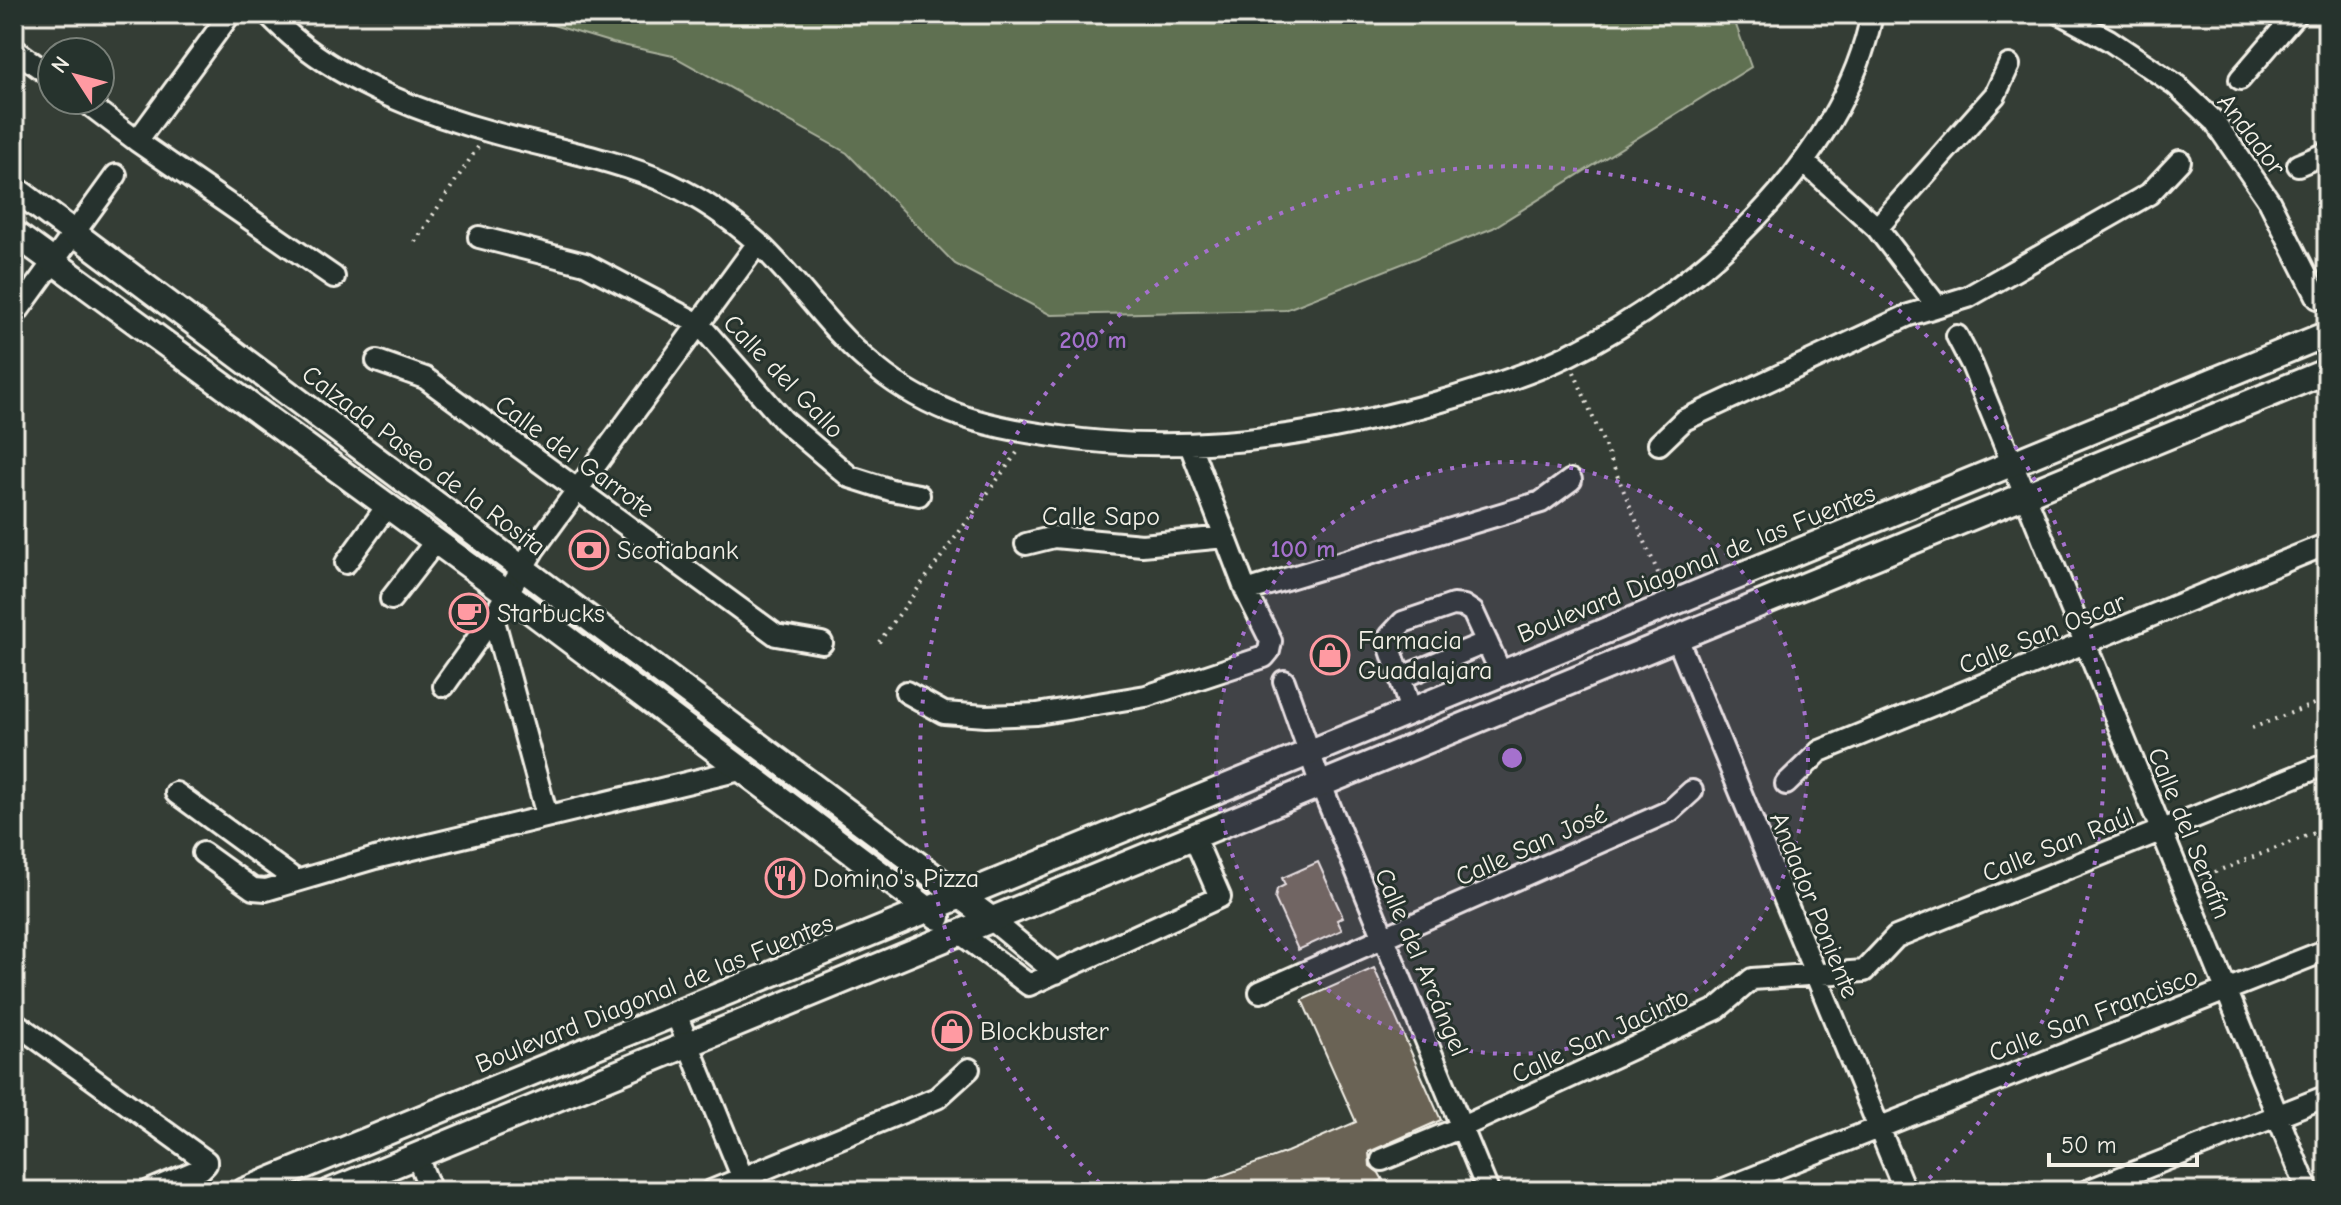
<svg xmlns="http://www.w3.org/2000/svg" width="2341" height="1205" viewBox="0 0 2341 1205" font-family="'Comic Neue',sans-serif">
	<rect width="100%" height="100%" fill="#343d35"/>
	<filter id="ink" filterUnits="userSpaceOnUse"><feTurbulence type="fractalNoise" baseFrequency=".0125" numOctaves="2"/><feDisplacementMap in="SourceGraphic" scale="16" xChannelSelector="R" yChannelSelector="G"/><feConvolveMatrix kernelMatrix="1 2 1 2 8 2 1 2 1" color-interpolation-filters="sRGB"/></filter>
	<g filter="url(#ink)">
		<path fill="#5e6f51" stroke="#a9b09c" stroke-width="2" d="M516,14H1732L1751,67L1493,228L1285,310L1051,315L955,264L847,153L673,56L613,43Z"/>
		<path fill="#6b6454" stroke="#f4f1e8" stroke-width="2" d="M1318,862L1343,917L1337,920L1342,930L1298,950L1275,899L1277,889L1285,885L1282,878Z
			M1374,968L1441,1120L1369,1152L1370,1166L1379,1173L1383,1180L1373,1184L1377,1191H1186V1189L1287,1152L1356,1122L1302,1000Z"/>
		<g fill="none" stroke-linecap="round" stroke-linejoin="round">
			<g stroke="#f4f1e8" stroke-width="26">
				<path id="minor" d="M268,14C277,23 286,32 296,40C350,85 428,115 495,133C553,149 615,159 670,184C700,198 733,221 758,243C798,280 827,327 869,362C892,383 922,400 951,412C984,425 1018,431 1053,436C1186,457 1324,436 1452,398C1491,386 1532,373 1569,355C1697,292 1844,160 1872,14
					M2061,14L2109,40L2176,85L2214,121L2269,201L2318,298
					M14,49L52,77
					M2240,79L2296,14
					M83,100L137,141L334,277
					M137,141L230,14
					M1804,162L1877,228L1937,306
					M2298,165L2327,153
					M1877,228L1995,95L2009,65
					M479,237L585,264L699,324L784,421L850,477L891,490L919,495
					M14,316L116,175
					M1957,336L1972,365L2012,463L2308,1191
					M377,361L425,378L776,635L822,643
					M1659,444L1684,420L1909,315L1968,297L2149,194L2180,161
					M1026,544L1054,537L1142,545L1225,537
					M346,563L387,506
					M1246,591L1541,502L1571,480
					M391,599L436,541
					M493,617L547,816
					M1677,638L1905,1191
					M1400,678L1487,642
					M1284,681L1321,785L1488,1191
					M444,686L493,617L534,549L758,243
					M906,692L944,713L986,716L1037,714L1146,696L1264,657L1269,651L1271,641L1246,591L1190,445
					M1411,711L1389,644L1390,636L1403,622L1453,605L1464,606L1473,612L1501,673
					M1786,784L1820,751L2327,544
					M176,793L290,876
					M203,853L253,889L266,890L375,858L740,770
					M992,920L1056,973
					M960,933L1029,985L1220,897L1194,837
					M1260,992L1670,811L1692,791
					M676,1014L748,1191
					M14,1022L206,1161V1164L201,1169L149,1191
					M417,1157L431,1191
					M1382,1160L1462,1127L1717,1009L1752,979L1864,971L1896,937L2327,764
					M711,1191L937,1098L969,1069
					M1719,1191L2327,950
					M2087,1191L2327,1096"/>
			</g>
			<g stroke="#f4f1e8" stroke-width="30">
				<path id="major" d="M14,188L992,920
					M14,233L508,594L938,917
					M244,1191L2327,334
					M331,1191L2327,371"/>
			</g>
			<path stroke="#f4f1e8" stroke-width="4" stroke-dasharray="2 6" stroke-linecap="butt" d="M415,242L478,147
				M1574,372L1658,573
				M879,642L1019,450
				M2252,728L2327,699
				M2200,878L2327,828"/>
			<use href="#minor" stroke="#26332d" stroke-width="20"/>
			<use href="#major" stroke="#26332d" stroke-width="24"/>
		</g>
	</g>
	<circle cx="1512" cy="758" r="296" fill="#a571cd" fill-opacity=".12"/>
	<g fill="none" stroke="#a571cd" stroke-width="4" stroke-dasharray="4 8">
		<circle cx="1512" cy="758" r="296"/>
		<path d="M1108 1191A592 592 0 1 1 1916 1191"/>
	</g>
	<defs>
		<g id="bank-ring" transform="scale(2)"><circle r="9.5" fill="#26332d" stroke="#ff9aa2" stroke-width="1.5"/><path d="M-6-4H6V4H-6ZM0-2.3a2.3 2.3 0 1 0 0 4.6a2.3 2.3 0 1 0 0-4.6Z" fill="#ff9aa2"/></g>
		<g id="cafe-ring" transform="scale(2)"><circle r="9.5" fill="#26332d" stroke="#ff9aa2" stroke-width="1.5"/><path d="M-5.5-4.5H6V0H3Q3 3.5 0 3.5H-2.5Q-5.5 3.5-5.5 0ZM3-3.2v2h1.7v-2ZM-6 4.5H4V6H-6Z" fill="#ff9aa2"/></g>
		<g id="shop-ring" transform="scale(2)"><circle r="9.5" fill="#26332d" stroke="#ff9aa2" stroke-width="1.5"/><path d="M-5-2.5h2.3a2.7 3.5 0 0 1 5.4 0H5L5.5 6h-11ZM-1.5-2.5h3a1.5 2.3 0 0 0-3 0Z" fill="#ff9aa2"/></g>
		<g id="restaurant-ring" transform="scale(2)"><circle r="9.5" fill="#26332d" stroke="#ff9aa2" stroke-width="1.5"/><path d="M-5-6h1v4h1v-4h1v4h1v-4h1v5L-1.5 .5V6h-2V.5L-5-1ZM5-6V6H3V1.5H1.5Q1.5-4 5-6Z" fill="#ff9aa2"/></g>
	</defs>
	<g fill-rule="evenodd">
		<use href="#bank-ring" x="589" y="550"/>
		<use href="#cafe-ring" x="469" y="613"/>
		<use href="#shop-ring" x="1330" y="655"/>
		<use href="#restaurant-ring" x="785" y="878"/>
		<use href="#shop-ring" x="952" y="1031"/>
	</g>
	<g text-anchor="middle" stroke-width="6" stroke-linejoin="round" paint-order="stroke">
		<g font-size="26" fill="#f4f1e8" stroke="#26332d">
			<text transform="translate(2252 134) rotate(53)" y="9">Andador</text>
			<text transform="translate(784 376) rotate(46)" y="9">Calle del Gallo</text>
			<text transform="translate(575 456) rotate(36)" y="9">Calle del Garrote</text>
			<text transform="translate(424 460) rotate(37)" y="9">Calzada Paseo de la Rosita</text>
			<text x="1101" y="525">Calle Sapo</text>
			<text transform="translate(1696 563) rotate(-22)" y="9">Boulevard Diagonal de las Fuentes</text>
			<text transform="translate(2042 633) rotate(-22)" y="9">Calle San Oscar</text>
			<text transform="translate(2190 833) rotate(68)" y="9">Calle del Serafín</text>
			<text transform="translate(2058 844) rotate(-22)" y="9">Calle San Raúl</text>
			<text transform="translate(1531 845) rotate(-24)" y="9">Calle San José</text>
			<text transform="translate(1815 905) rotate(68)" y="9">Andador Poniente</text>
			<text transform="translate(1422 962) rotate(67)" y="9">Calle del Arcángel</text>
			<text transform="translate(654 993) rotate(-22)" y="9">Boulevard Diagonal de las Fuentes</text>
			<text transform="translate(2093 1014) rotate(-21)" y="9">Calle San Francisco</text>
			<text transform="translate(1600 1035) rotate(-25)" y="9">Calle San Jacinto</text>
		</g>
		<g font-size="26" fill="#f4f1e8" stroke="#26332d" text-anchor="start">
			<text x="617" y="559">Scotiabank</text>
			<text x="497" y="622">Starbucks</text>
			<text x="1358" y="649">Farmacia<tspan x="1358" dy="30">Guadalajara</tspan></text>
			<text x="813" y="887">Domino's Pizza</text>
			<text x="980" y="1040">Blockbuster</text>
		</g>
	</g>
	<circle cx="1512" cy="758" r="12" fill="#a571cd" stroke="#26332d" stroke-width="4"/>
	<g font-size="24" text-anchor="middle" font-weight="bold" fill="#a571cd" stroke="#26332d" stroke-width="6" stroke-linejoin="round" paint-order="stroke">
		<text x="1093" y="348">200 m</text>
		<text x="1303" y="557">100 m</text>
	</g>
	<rect width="2341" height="1205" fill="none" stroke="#26332d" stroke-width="48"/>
	<rect x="24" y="24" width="2293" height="1157" fill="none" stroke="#f4f1e8" stroke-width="3" filter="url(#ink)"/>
	<g transform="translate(76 76) rotate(306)"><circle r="38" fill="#26332d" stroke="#787f78" stroke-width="2"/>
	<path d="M0-6L14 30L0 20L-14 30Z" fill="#ff9aa2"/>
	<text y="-12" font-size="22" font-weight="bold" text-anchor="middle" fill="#f4f1e8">N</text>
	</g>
	<path d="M2049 1153v12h148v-12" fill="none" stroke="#f4f1e8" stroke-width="4"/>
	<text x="2061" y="1153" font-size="24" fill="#f4f1e8" stroke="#26332d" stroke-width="6" paint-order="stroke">50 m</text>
</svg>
